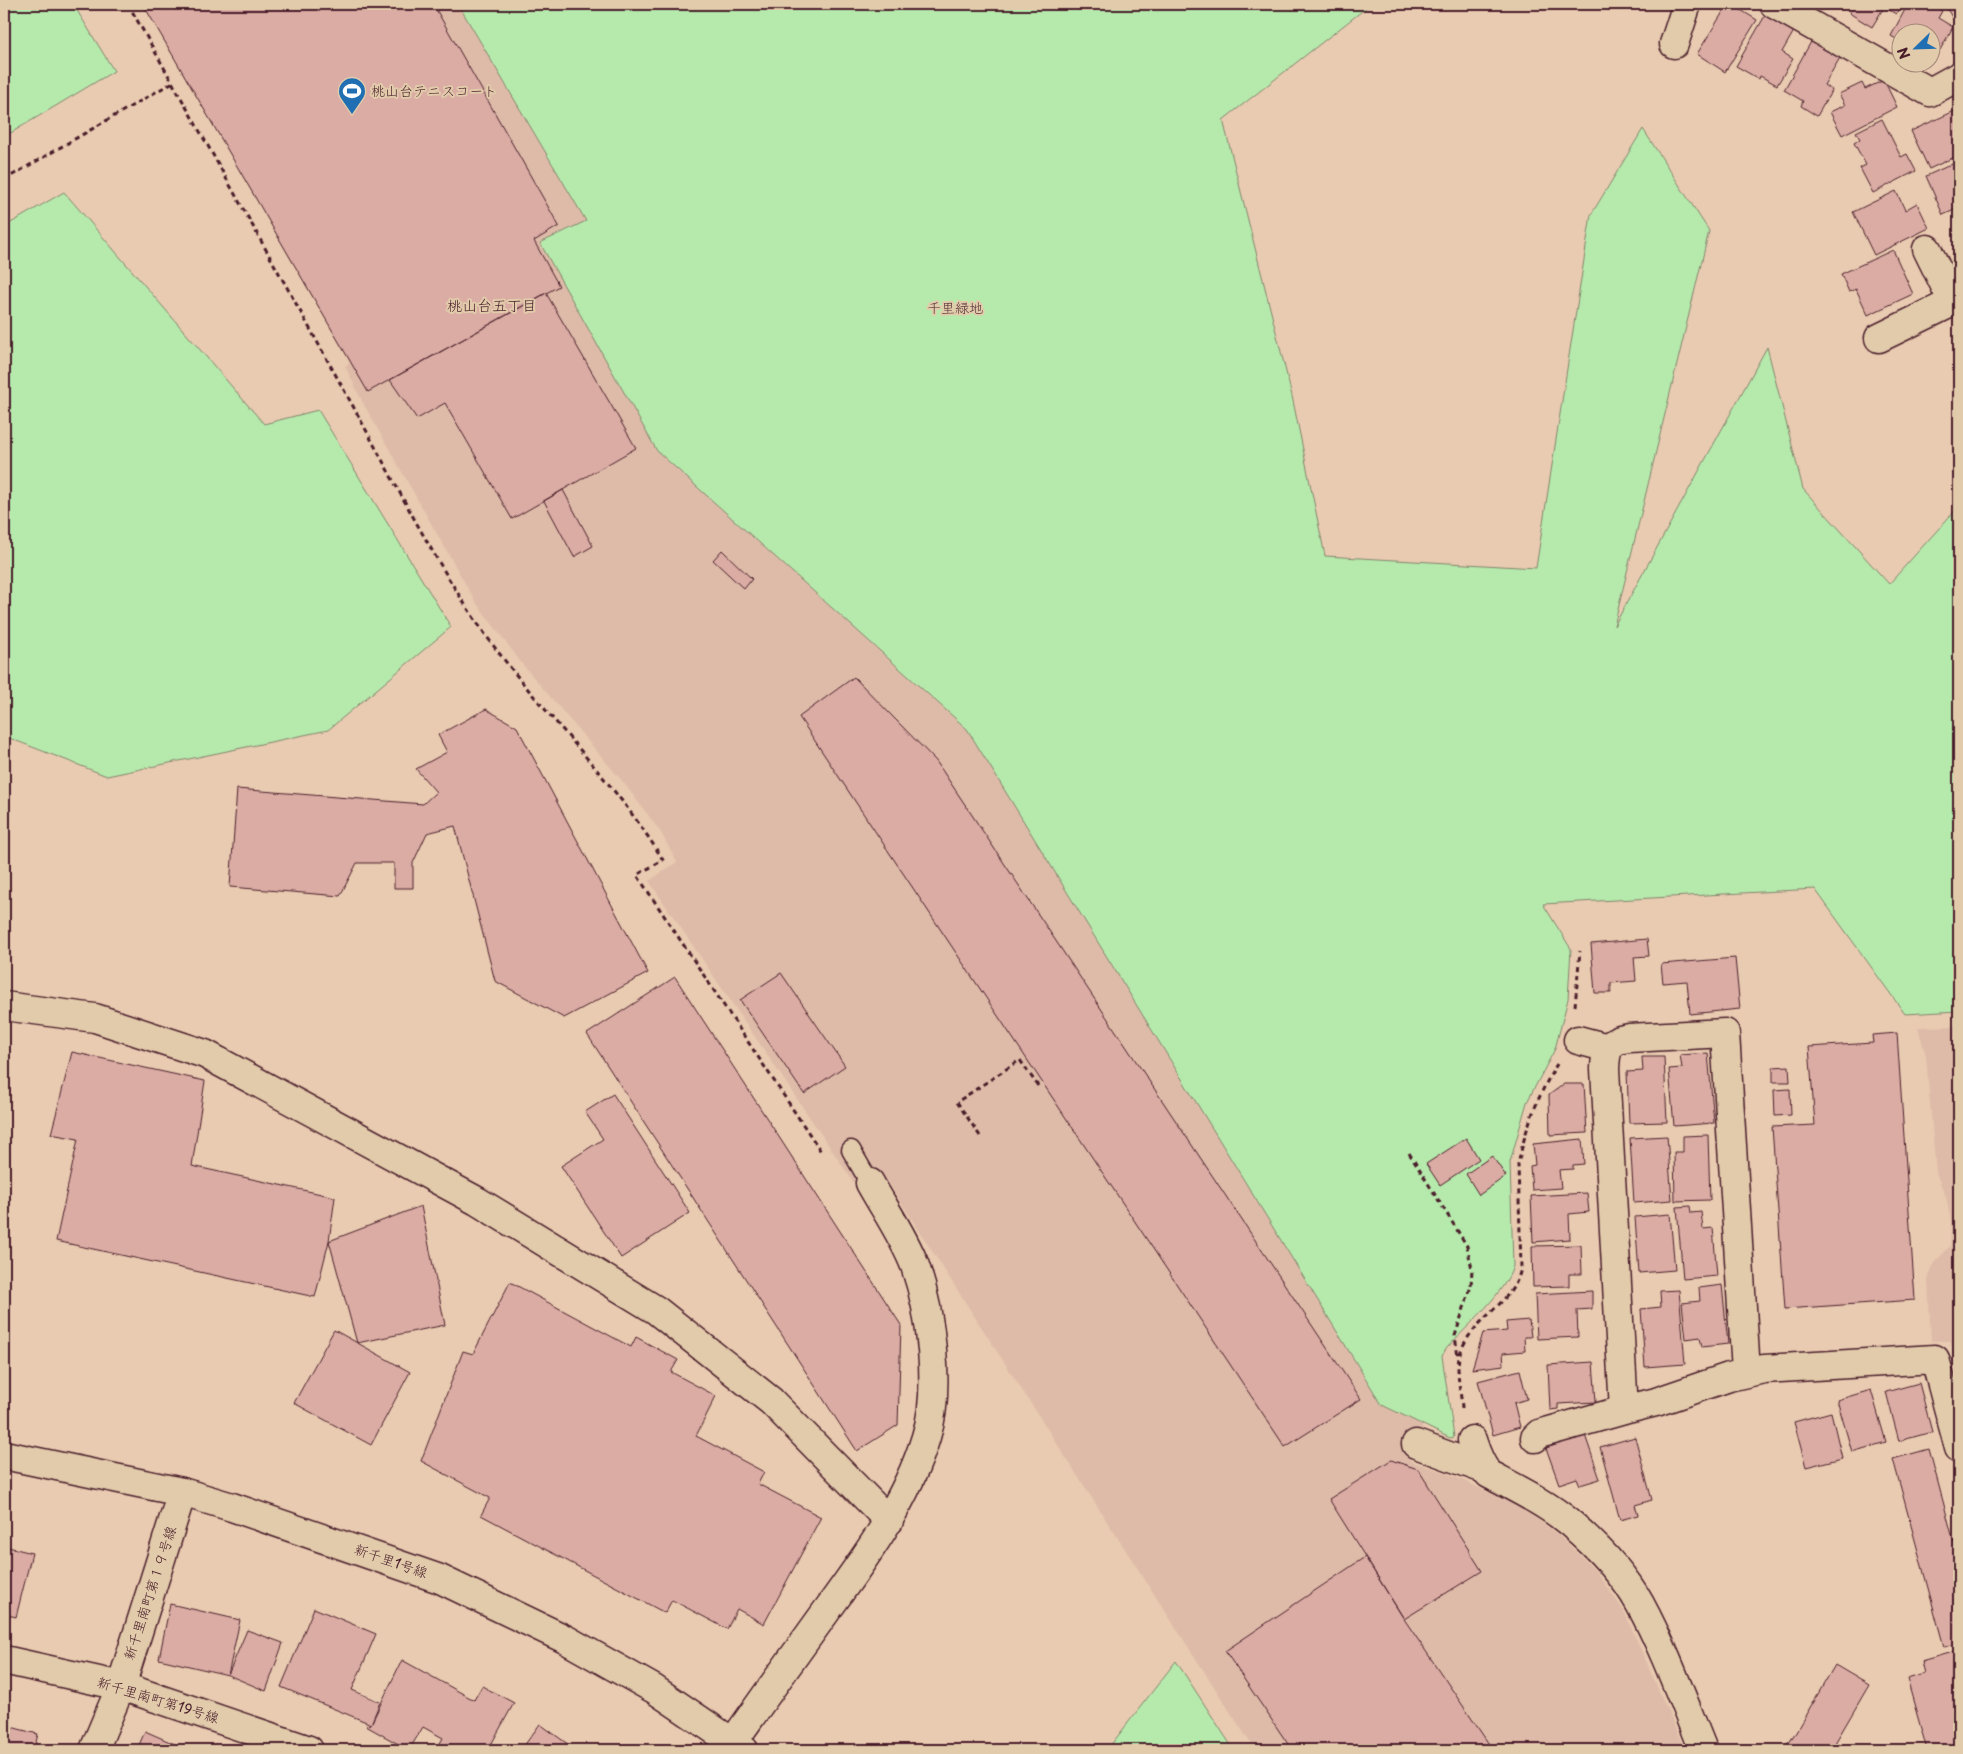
<svg xmlns="http://www.w3.org/2000/svg" width="1963" height="1754" viewBox="0 0 1963 1754" font-family="'Playpen Sans','Klee One',sans-serif">
	<rect width="100%" height="100%" fill="#e9cbb1"/>
	<filter id="ink" filterUnits="userSpaceOnUse"><feTurbulence type="fractalNoise" baseFrequency=".02" numOctaves="2"/><feDisplacementMap in="SourceGraphic" scale="10" xChannelSelector="R" yChannelSelector="G"/><feConvolveMatrix kernelMatrix="1 2 1 2 8 2 1 2 1" color-interpolation-filters="sRGB"/></filter>
	<g filter="url(#ink)">
		<path fill="#debba8" d="M145,4H458L586,221L541,243L657,451L967,729L1382,1405L1423,1425L1410,1461L1447,1473L1506,1500L1532,1515L1561,1537L1595,1570L1624,1611L1685,1750H1255L883,1175L859,1190L649,881L677,862L660,831L623,782L523,665L475,601L363,403L345,366L350,363L342,348Z
			M1959,1026V1373L1950,1341H1931L1928,1282L1930,1270L1937,1260L1950,1246L1951,1222L1946,1197L1936,1173L1926,1056L1918,1027Z"/>
		<path fill="#b6eaac" stroke="#80846c" d="M4,4H73L114,71L4,137Z
			M458,4H1371L1223,120L1292,396L1325,556L1536,568L1591,215L1643,129L1709,231L1614,626L1767,347L1803,489L1889,584L1959,506V1011L1905,1014L1815,889L1543,904L1571,949L1568,999L1555,1049L1527,1102L1510,1162L1513,1266C1506,1292 1465,1328 1446,1349L1442,1356L1454,1437L1450,1438L1382,1405L967,729L657,451L540,243L586,221Z
			M64,192L264,424L318,410L451,627L328,730L107,776L4,736V227Z
			M1176,1661L1234,1750H1107Z"/>
		<path fill="#daaca4" stroke="#4a1f2b" d="M143,4H433L559,226L534,241L559,286L368,392Z
			M1728,4H1731L1757,20L1725,72L1697,54Z
			M1855,4H1902L1896,14L1884,7L1872,27L1849,13Z
			M1908,4H1930L1942,11L1938,18L1953,27L1940,50L1930,45V32H1900V41L1891,36Z
			M1944,4H1959V20L1955,22Z
			M1766,14L1794,31L1782,52L1793,59L1777,85L1760,76L1759,79L1736,66Z
			M1812,40L1841,56L1824,85L1832,90L1817,116L1801,106L1803,101L1784,90Z
			M1884,80L1897,107L1842,135L1830,112L1845,105L1839,94L1862,83L1865,89Z
			M1959,109V155L1929,169L1911,131Z
			M1882,119L1901,157L1907,154L1916,171L1873,193L1860,168L1866,165L1854,143L1860,139L1856,132Z
			M1959,161V208L1943,215L1926,176Z
			M1896,191L1905,210L1917,203L1929,228L1874,255L1853,212Z
			M1893,250L1913,294L1868,315L1856,289L1849,292L1841,274Z
			M546,293L636,448L512,519L445,403L417,419L390,380Z
			M563,490L593,546L574,557L544,501Z
			M722,550L752,579L744,589L713,560Z
			M854,677L936,761L1361,1399L1285,1447L799,717Z
			M486,709L517,727L648,973L564,1018L495,981L455,826L427,833L413,863V888H394V863H357L340,896L230,887L237,789L423,804L436,792L416,769L447,752L438,735Z
			M1647,939L1649,956L1634,957L1636,981L1611,983V993H1595L1591,944Z
			M1735,958L1740,1009L1690,1014L1687,981L1663,983L1661,964Z
			M781,973L845,1066L804,1094L740,1000Z
			M675,977L901,1325L898,1425L857,1451L587,1034Z
			M1897,1033L1915,1300L1785,1309L1772,1127L1815,1125L1809,1047L1873,1043L1872,1035Z
			M72,1052L205,1081L192,1166L335,1197L329,1241L315,1297L56,1241L78,1139L51,1134Z
			M1708,1053L1714,1123L1674,1126L1669,1069L1682,1068L1680,1055Z
			M1642,1057H1664L1667,1122L1629,1123L1627,1072L1643,1071Z
			M1789,1066L1790,1082H1773V1067Z
			M1564,1084H1584L1587,1133L1550,1135L1549,1095Z
			M1790,1089L1791,1115L1775,1116L1774,1090Z
			M613,1094L690,1213L621,1258L561,1166L603,1139L585,1112Z
			M1708,1135L1710,1200L1675,1201L1674,1152H1683V1136Z
			M1667,1136L1672,1200L1634,1203L1630,1138Z
			M1466,1138L1479,1159L1440,1185L1426,1164Z
			M1582,1139L1584,1164L1573,1165V1169L1559,1170L1561,1188L1532,1190L1530,1166L1535,1165L1533,1144Z
			M1492,1156L1506,1176L1479,1195L1466,1174Z
			M1587,1193L1589,1212L1569,1214L1570,1239L1533,1242L1531,1196Z
			M421,1206L445,1325L357,1343L329,1241Z
			M1690,1206L1691,1213L1701,1212L1703,1229L1713,1228L1717,1276L1683,1279L1677,1207Z
			M1670,1214L1675,1270L1639,1273L1635,1217Z
			M1581,1245L1582,1274H1569V1286L1533,1287L1532,1246Z
			M510,1282L631,1347L636,1337L678,1360L671,1372L716,1396L696,1436L764,1472L758,1484L821,1517L764,1624L737,1609L727,1629L672,1600L665,1613L481,1515L490,1498L421,1461L463,1351L473,1354Z
			M1722,1285L1728,1344L1702,1347L1700,1337L1686,1339L1682,1303L1700,1301L1699,1288Z
			M1679,1290L1685,1364L1645,1367L1641,1309L1661,1307L1660,1291Z
			M1592,1291V1309L1577,1310L1578,1337L1537,1339L1535,1294Z
			M1529,1320L1531,1337H1524L1525,1351L1503,1353L1504,1365L1472,1369L1483,1333L1507,1331L1506,1322Z
			M334,1330L410,1372L371,1445L294,1403Z
			M1593,1362L1596,1402L1558,1404V1409L1550,1410L1548,1365Z
			M1520,1370L1527,1399L1514,1403L1520,1427L1493,1435L1478,1381Z
			M1919,1383L1932,1432L1899,1441L1886,1392Z
			M1871,1390L1886,1442L1852,1452L1837,1400Z
			M1831,1412L1842,1458L1806,1467L1794,1422Z
			M1585,1435L1600,1479L1580,1485L1577,1478L1559,1484L1546,1448Z
			M1635,1437L1652,1500L1635,1505L1638,1515L1620,1520L1600,1447Z
			M1929,1449L1959,1561V1643L1944,1647L1893,1459Z
			M1391,1460L1418,1469L1482,1571L1404,1619L1329,1499Z
			M4,1546L32,1553L16,1617L4,1614Z
			M1365,1557L1404,1619L1493,1750H1292L1225,1651Z
			M170,1604L240,1620L228,1675L159,1659Z
			M314,1608L376,1634L352,1690L380,1702L371,1724L281,1687Z
			M247,1630L283,1643L266,1691L228,1675Z
			M1959,1650V1750H1927L1907,1679L1924,1674L1921,1661Z
			M402,1660L474,1700L482,1686L514,1703L488,1750H436L443,1738L423,1727L409,1750L366,1726L371,1724Z
			M1835,1665L1869,1685L1831,1750H1797L1788,1745Z
			M540,1724L576,1750H521Z
			M7,1726L38,1734L34,1750H4V1733L5,1734Z
			M145,1731L188,1750H137Z"/>
		<g fill="none" stroke-linecap="round" stroke-linejoin="round">
			<g stroke="#4a1f2b" stroke-width="21">
				<path id="service" d="M851,1150L870,1183"/>
			</g>
			<g stroke="#4a1f2b" stroke-width="31">
				<path id="minor" d="M1774,4L1930,92L1959,76
					M1674,44L1687,4
					M1927,249L1953,302
					M1879,338L1959,299
					M4,1006L95,1018L205,1054L477,1201L656,1310L771,1401L889,1521
					M1578,1040L1608,1048
					M1746,1372L1725,1033L1629,1038C1608,1041 1606,1048 1605,1069L1624,1410L1656,1402L1729,1377L1764,1369L1935,1359L1959,1448
					M1535,1438L1539,1434L1624,1410
					M1472,1440C1476,1452 1480,1465 1489,1474C1517,1489 1546,1503 1570,1523C1597,1546 1623,1573 1640,1604C1665,1650 1683,1701 1703,1750
					M1416,1444L1484,1469
					M4,1660L121,1686L309,1750
					M733,1742C763,1699 794,1656 825,1613C865,1558 906,1503 926,1437C941,1390 931,1312 915,1266C904,1237 885,1210 870,1183
					M94,1750L121,1686L182,1492"/>
			</g>
			<g stroke="#4a1f2b" stroke-width="31">
				<path id="tertiary" d="M4,1455L182,1492L232,1507L440,1579L565,1639L654,1689L744,1750"/>
			</g>
			<path stroke="#4a1f2b" stroke-width="3" stroke-dasharray="5 4" stroke-linecap="butt" d="M128,4C204,138 279,273 354,408C392,477 428,549 472,615C529,702 609,771 663,860L637,875L822,1153
				M4,180L173,82
				M1575,1006L1580,951
				M980,1136L957,1102L1020,1060L1038,1086
				M1409,1153L1467,1246L1472,1269L1471,1286L1455,1336L1458,1357
				M1462,1408C1461,1391 1455,1370 1460,1354C1470,1319 1516,1303 1521,1267L1518,1165C1525,1129 1538,1095 1557,1064"/>
			<use href="#service" stroke="#e2cbab" stroke-width="18"/>
			<use href="#minor" stroke="#e2cbab" stroke-width="28"/>
			<use href="#tertiary" stroke="#e2cbab" stroke-width="28"/>
		</g>
	</g>
	<defs>
		<g id="stadium-pin" transform="scale(1.4375)"><path d="M0 17L-7.5 6A9.5 9.5 0 1 1 7.5 6Z" fill="#1f6fb2" stroke="#e2cbab"/><path d="M0-5a6.5 5 0 1 0 0 10a6.5 5 0 1 0 0-10ZM-3.5-1.8h7v3.6h-7Z" fill="#fff"/></g>
	</defs>
	<g fill-rule="evenodd">
		<use href="#stadium-pin" x="352" y="91"/>
	</g>
	<g text-anchor="middle" stroke-width="4" stroke-linejoin="round" paint-order="stroke">
		<g font-size="14" fill="#4a1f2b" stroke="#e2cbab" text-anchor="start">
			<text x="371" y="96">桃山台テニスコート</text>
		</g>
		<g font-size="14" fill="#553338" stroke="#e2cbab">
			<text x="955" y="313">千里緑地</text>
		</g>
		<g font-size="14" fill="#4a1f2b" stroke="#e2cbab">
			<text transform="translate(391 1561) rotate(19)" y="5">新千里1号線</text>
			<text transform="translate(150 1593) rotate(-72)" y="5">新千里南町第１９号線</text>
			<text transform="translate(158 1700) rotate(17)" y="5">新千里南町第19号線</text>
		</g>
		<g font-size="15" fill="#4a1f2b" stroke="#e2cbab">
			<text x="492" y="311">桃山台五丁目</text>
		</g>
	</g>
	<rect width="1963" height="1754" fill="none" stroke="#e2cbab" stroke-width="20"/>
	<rect x="10" y="10" width="1943" height="1734" fill="none" stroke="#4a1f2b" stroke-width="2" filter="url(#ink)"/>
	<g transform="translate(1916 48) rotate(247)"><circle r="24" fill="#e2cbab" stroke="#a58678"/>
	<path d="M0-4L9 19L0 12L-9 19Z" fill="#1f6fb2"/>
	<text y="-8" font-size="14" font-weight="bold" text-anchor="middle" fill="#4a1f2b">N</text>
	</g>
</svg>
